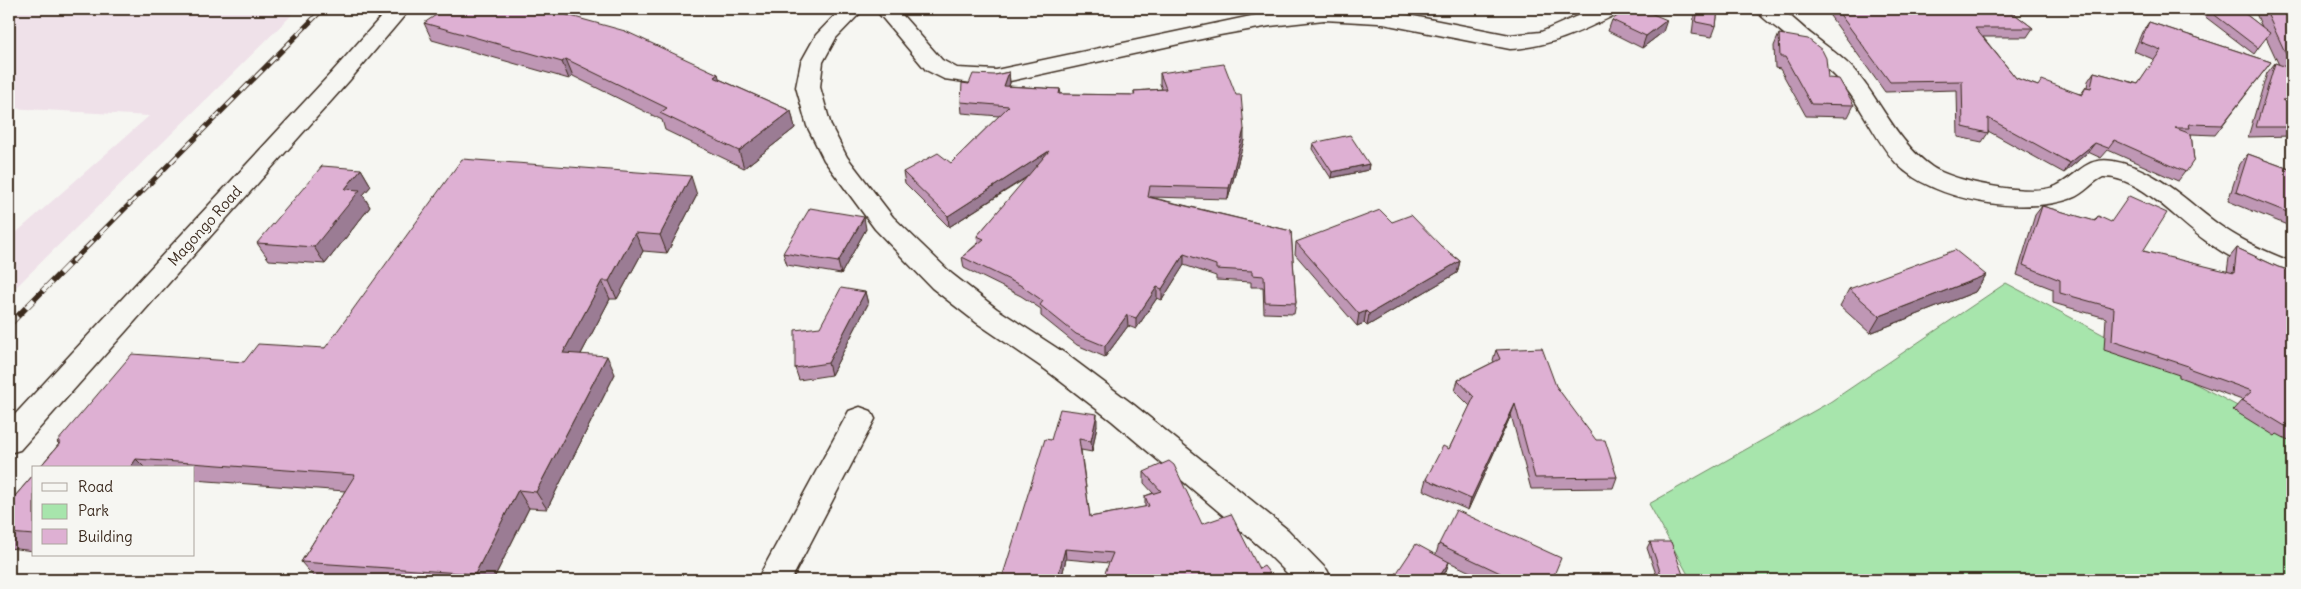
<svg xmlns="http://www.w3.org/2000/svg" width="2301" height="589" viewBox="0 0 2301 589" font-family="Delius,sans-serif">
	<rect width="100%" height="100%" fill="#f6f6f2"/>
	<filter id="ink" filterUnits="userSpaceOnUse"><feTurbulence type="fractalNoise" baseFrequency=".02" numOctaves="2"/><feDisplacementMap in="SourceGraphic" scale="10" xChannelSelector="R" yChannelSelector="G"/><feConvolveMatrix kernelMatrix="1 2 1 2 8 2 1 2 1" color-interpolation-filters="sRGB"/></filter>
	<g filter="url(#ink)">
		<path fill="#efe1e9" d="M9,9H298L9,294V239L149,116L9,108Z"/>
		<path fill="#a7e5ac" stroke="#718865" d="M2006,283L2292,435V580H1691L1649,504L1830,402Z"/>
		<g fill="none" stroke-linecap="round" stroke-linejoin="round">
			<g stroke="#3b2a1e" stroke-width="3">
				<path id="minor" d="M388,9H410L349,81L20,450L9,453V421L333,71Z
					M841,9H864L836,38L823,62L820,87L831,126L847,157L893,217L952,274L997,309L1066,354L1134,405L1288,530L1327,570L1332,580H1294L1264,550L1112,421L1046,370L977,323L932,288L875,229L824,160L807,126L796,87L801,62L816,35Z
					M875,9H897L942,60L957,68L996,70L1270,12L1311,9H1378L1510,35L1541,32L1593,9H1620L1617,14C1582,31 1550,47 1510,49L1378,23L1324,20L1270,26L1220,35L996,84L972,83L944,79L926,70Z
					M1755,9C1762,9 1771,7 1778,9C1786,10 1803,28 1811,34C1827,47 1846,59 1859,76C1883,106 1899,144 1932,167C1954,182 2031,197 2056,186C2078,176 2085,156 2113,161C2159,169 2188,204 2225,229C2246,243 2269,253 2292,262V282C2263,275 2231,259 2206,241C2177,221 2140,176 2103,177C2092,182 2084,194 2072,198C2024,216 1933,201 1897,164C1874,139 1862,105 1839,80C1821,61 1798,46 1778,29C1770,23 1761,17 1755,9Z
					M860,407L871,411L875,419L791,580H757L849,411Z"/>
			</g>
			<use href="#minor" fill="#f6f6f2" fill-rule="evenodd"/>
			<g stroke="#3b2a1e" stroke-width="5">
				<path id="rail-far1" d="M72,262L323,9"/>
			</g>
			<g stroke="#3b2a1e" stroke-width="6">
				<path id="rail" d="M9,325L73,260"/>
			</g>
			<use href="#rail-far1" stroke="#f6f6f2" stroke-width="3" stroke-dasharray="10" stroke-linecap="butt"/>
			<use href="#rail" stroke="#f6f6f2" stroke-width="4.5" stroke-dasharray="12" stroke-linecap="butt"/>
		</g>
		<path fill="#bf97b5" stroke="#3b2a1e" d="M577,9L569,16L718,74L719,79L791,111L795,128L744,168L665,130L662,120L573,76L569,79L432,40L424,23Z
			M1695,9H1718L1716,26L1712,37L1692,34Z
			M1825,9H2008L2033,28L2027,37H1983L2016,78L2038,86L2081,94L2086,87H2087L2088,81L2094,72L2138,84L2155,60L2134,51L2142,32L2149,22L2271,62L2215,135L2191,134L2194,160L2178,181L2108,150L2101,158L2088,152L2064,173L1988,131V133L1982,142L1958,137L1957,90L1885,92Z
			M2195,9H2239L2262,27L2254,9H2292V136L2248,137L2267,73L2275,63L2279,65L2266,37L2254,54Z
			M1612,20L1663,32L1642,48L1608,31Z
			M1779,34L1828,78L1854,105L1848,117L1806,116L1780,69L1775,68L1774,46Z
			M1009,72L1010,83L1009,86L1060,89L1061,94L1134,95V91L1162,89L1160,84V73L1244,140L1228,199L1150,197L1291,231L1296,303L1294,314L1264,313L1263,287H1251V282L1216,280V276L1184,265L1162,300L1157,298L1136,329L1128,326L1105,357L1077,345L1041,316V309L1021,296L964,268L962,257L978,243L977,236L1028,177L949,227L905,183L903,172L951,163L999,116L962,113L961,102L969,84L995,75Z
			M1313,143L1369,164L1368,170L1331,178L1312,149Z
			M2248,154L2292,170V227L2228,201L2240,164Z
			M361,169L371,186L363,195L370,207L325,264L269,260L257,243Z
			M697,195L667,253L643,251L617,299H610L581,354L615,374L547,509L529,508L493,580H336L316,579L301,562L345,491L194,480V468H39L59,444L57,442L244,362L325,348Z
			M2042,206L2094,221L2098,216L2143,251L2227,272L2229,258L2237,248L2278,267L2292,271V442L2277,434L2275,436L2233,410L2242,400L2179,377V375L2104,350L2106,318L2053,303V289L2017,275L2035,215Z
			M1392,222L1441,246L1460,261L1457,273L1367,326L1364,323L1357,326L1295,254L1296,242Z
			M866,229L841,274L787,265L783,253Z
			M1986,275L1975,292L1870,333L1840,306L1849,289Z
			M865,292L868,304L831,375L799,380L795,368L820,327Z
			M1496,350L1556,386L1617,477L1613,488L1531,489L1511,415L1468,510L1423,490L1426,479L1449,449L1470,406L1455,391L1458,380L1494,362L1493,360Z
			M1097,425L1092,452L1081,450L1090,517L1145,507V496L1153,493L1144,483V472L1202,524L1275,580L1109,563L1066,559L1061,580H993L1002,578L1051,440Z
			M34,474V551L9,548V503Z
			M1650,542L1685,580H1658L1647,548Z
			M1439,544L1552,580H1487L1449,562L1446,571L1440,580H1392L1436,554Z"/>
		<path fill="#9b7b94" stroke="#3b2a1e" d="M551,9H577L555,27L549,10Z
			M1667,20L1663,32L1642,48L1646,36Z
			M566,59L573,76L569,79L562,62Z
			M1009,72L1010,83L1005,97L1004,86Z
			M718,74L723,91L714,77Z
			M791,111L795,128L744,168L739,151Z
			M1244,129V140L1228,199L1229,188Z
			M2095,143L2088,152L2064,173L2070,163Z
			M1049,151L1050,162L949,227L948,216Z
			M1369,164L1368,170L1331,178L1332,172Z
			M361,169L371,186L363,195L370,207L325,264L314,247L345,189Z
			M691,176L697,195L667,253L660,235Z
			M864,217L866,229L841,274L838,262Z
			M635,233L643,251L617,299L609,281Z
			M1184,254V265L1162,300V289Z
			M1460,261L1457,273L1367,326L1369,314Z
			M1986,275L1975,292L1870,333L1880,316Z
			M602,281L610,299L572,371L563,353Z
			M1157,287V298L1136,329V318Z
			M865,292L868,304L831,375L828,363Z
			M1366,311L1364,323L1357,326L1359,314Z
			M1127,315L1128,326L1105,357V346Z
			M607,356L615,374L547,509L536,492Z
			M1515,404L1511,415L1468,510L1471,499Z
			M1097,414V425L1092,452L1091,441Z
			M136,459L145,468H130Z
			M518,490L529,508L493,580H480L475,574Z
			M1065,549L1066,559L1061,580H1057Z
			M1449,562L1446,571L1440,580H1437Z"/>
		<path fill="#deb0d3" stroke="#3b2a1e" d="M445,9H551L549,10L625,31L718,74L714,77L791,111L739,151L660,113L667,108L566,59L562,62L424,23Z
			M1627,9H1641L1667,20L1646,36L1612,20Z
			M1698,9H1718L1716,26L1696,22Z
			M1836,9H2008L2033,28H1975L2016,78L2038,86L2042,80L2082,95L2086,87L2091,88L2094,72L2138,84L2161,50L2140,42L2149,22L2271,62L2222,125L2189,124L2190,128H2175L2191,134L2194,160L2186,172L2114,140L2108,148L2095,143L2070,163L1988,118V133L1963,127L1962,81L1890,82Z
			M2207,9H2239L2270,33L2258,48Z
			M2265,9H2292V68V67Z
			M1779,34L1808,39L1822,50L1826,58L1828,78L1839,79L1854,105L1811,104L1785,57H1780Z
			M2275,63L2292,69V100H2282L2292,105V127H2256Z
			M1224,64L1236,95H1241L1244,129L1229,188L1150,186L1148,197L1291,231L1296,303L1265,302L1264,276L1252,275V271L1216,269V265L1184,254L1162,289L1157,287L1136,318L1127,315L1105,346L1076,334L1040,305L1043,301L1020,285L962,257L984,239L977,236L1049,151L948,216L903,172L938,153L951,163L1009,106L961,102L962,83L969,84L973,74L995,75L1009,72L1004,86L1060,89L1059,94L1135,95L1134,91L1166,89L1160,73Z
			M1350,135L1369,164L1332,172L1313,143Z
			M2248,154L2292,170V214L2236,192Z
			M462,159L691,176L660,235L635,233L609,281H602L563,353L607,356L536,492L518,490L475,574L301,562L355,475L136,459L130,468H39L61,442H57L132,354L244,362L258,344L325,348Z
			M322,166L361,169L345,189L360,190L314,247L257,243Z
			M2129,196L2167,213L2143,251L2234,273L2237,248L2278,267L2292,271V427L2287,424L2285,426L2242,400L2252,391L2188,368V366L2112,341L2114,308L2060,293V280L2023,265L2042,206L2095,221L2098,216L2111,222Z
			M810,208L864,217L838,262L783,253Z
			M1380,210L1392,222L1411,215L1441,246L1460,261L1369,314L1366,311L1359,314L1296,242Z
			M1955,250L1986,275L1880,316L1849,289Z
			M841,288L865,292L828,363L795,368V330L820,327Z
			M1542,348L1556,386L1596,440H1605L1617,477L1535,478L1515,404L1471,499L1426,479L1443,446L1449,449L1474,397L1458,380L1500,359L1496,350Z
			M1060,409L1097,414L1091,441L1079,439L1090,517L1149,506L1145,496L1161,491L1144,472L1169,461L1174,465L1202,524L1231,514L1259,569L1264,566L1275,580H1102L1113,553L1065,549L1057,580H993L996,578H1002L1045,439L1051,440Z
			M34,474V535L9,533V503Z
			M1456,510L1561,558L1552,580H1515L1439,544Z
			M1650,542H1671L1685,580H1663Z
			M1416,544L1449,562L1437,580H1392Z"/>
	</g>
	<g text-anchor="middle" stroke-width="4" stroke-linejoin="round" paint-order="stroke">
		<g font-size="15" fill="#3b2a1e" stroke="#f6f6f2">
			<text transform="translate(205 226) rotate(-48)" y="5">Magongo Road</text>
		</g>
	</g>
	<rect width="2301" height="589" fill="none" stroke="#f6f6f2" stroke-width="30"/>
	<rect x="15" y="15" width="2271" height="559" fill="none" stroke="#3b2a1e" stroke-width="2" filter="url(#ink)"/>
	<rect x="32" y="466" width="162" height="90" fill="#f6f6f2" stroke="#aba49d"/>
	<rect x="42" y="483" width="25" height="8" fill="#f6f6f2" stroke="#aba49d"/>
	<text x="78" y="492" font-size="15" fill="#3b2a1e">Road</text>
	<rect x="42" y="504" width="25" height="15" fill="#a7e5ac" stroke="#aba49d"/>
	<text x="78" y="516" font-size="15" fill="#3b2a1e">Park</text>
	<rect x="42" y="529" width="25" height="15" fill="#deb0d3" stroke="#aba49d"/>
	<text x="78" y="542" font-size="15" fill="#3b2a1e">Building</text>
</svg>
